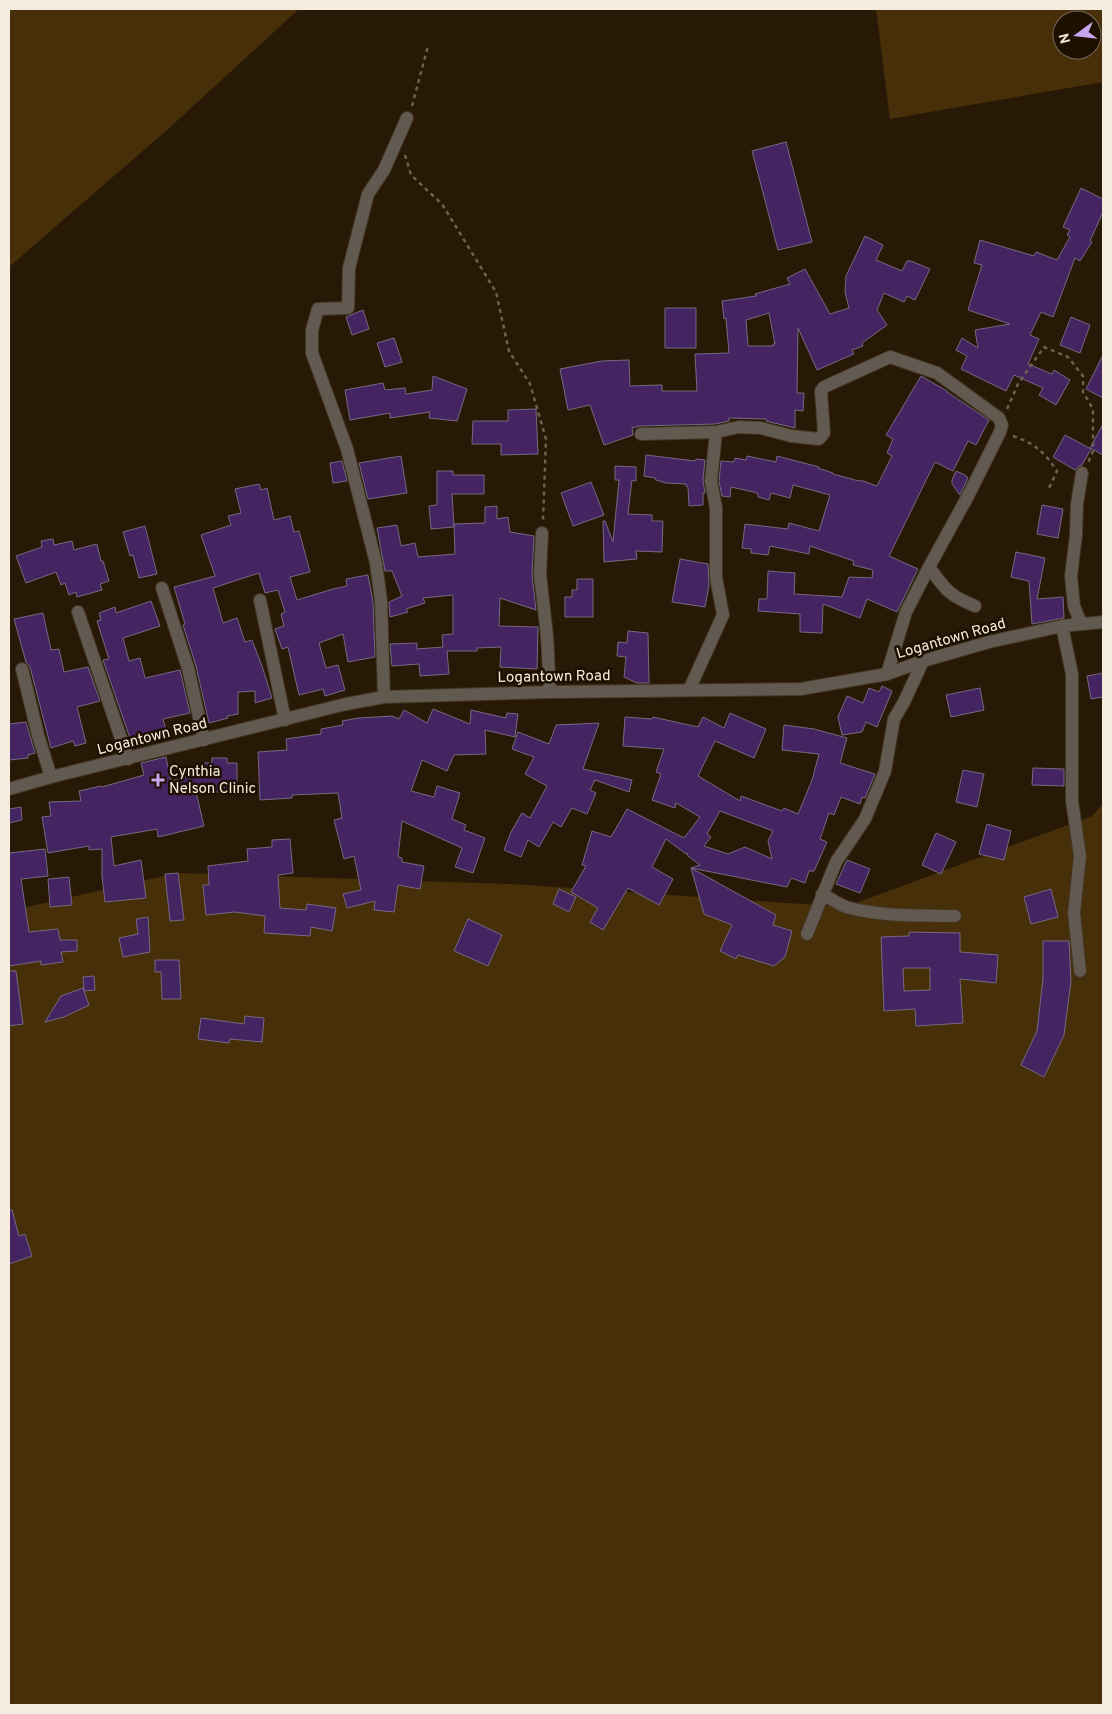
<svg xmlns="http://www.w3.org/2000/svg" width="1112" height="1714" viewBox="0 0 1112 1714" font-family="Overpass,sans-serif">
	<rect width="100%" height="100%" fill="#271905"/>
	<path fill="#472f09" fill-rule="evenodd" d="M9,9H299L167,130L9,267Z
		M876,9H1103V82L890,119ZM1062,20H1092V50H1062Z
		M1103,804V1705H9V911L178,873L512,884L845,907L1092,816Z"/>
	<path fill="#442561" stroke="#746a82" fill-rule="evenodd" d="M786,142L812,242L778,250L752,151Z
		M1081,188L1103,199V212L1090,241L1092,242L1080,261L1075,258L1053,317L1041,312L1030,335L1039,339L1028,364L1052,374L1054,370L1070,380L1056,405L1039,395L1043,388L1014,375L1006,391L961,369L967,356L956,350L962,338L978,348L975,330L1010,324L968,310L982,265L974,263L980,240L1034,256L1036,252L1057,260L1070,237L1067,235L1070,230L1063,227Z
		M865,236L883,245L876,260L902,271L907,261H911L930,269L915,300L907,296L904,302L884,293L877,310L887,325L862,343L863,346L852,350L854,354L833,363L817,370L798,328L797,393H804L803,411L795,410V428L766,421V419L729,418V421L715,424L640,426L632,428L633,435L604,445L590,405L568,410L560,369L602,361L629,360L630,386L659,385H662V391H697L695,354L729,353L726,318L724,319L722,301L756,296L755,294L790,284L787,278L805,269L830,314L849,308L845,292L846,276ZM769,313L775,344H773V346H748L746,320Z
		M665,308H696V348H665Z
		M363,310L369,329L352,335L346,317Z
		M1071,317L1090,325L1080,353L1060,345Z
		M394,338L402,362L385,367L377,343Z
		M1103,355V398L1086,389Z
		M433,376L467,389L457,421L429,418L430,412L390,418V413L350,420L345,390L383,383L385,390L405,388L406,394L432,390Z
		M921,376L947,391V392L989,420L976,445L968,441L953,471L935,462L889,556L918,569L897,612L867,599L860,618L823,604L822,633L800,632V614L758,611L759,599H767L768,571L795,573L794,594L842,597L849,577L872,578L873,570L853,565L854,561L810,546L809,554L770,546L768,555L751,553V549L742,548L745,524L788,529L789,523L819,531L830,495L793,485L790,498L771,493L769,500L758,497V494L754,492L731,487L730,497L722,496L719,481L721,461L734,462L735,458L746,460L747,456L776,462L777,456L819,467L818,468L833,473V474L859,481L860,480L877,486L892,456L887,453L893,439L886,435Z
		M536,409L538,454L501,455V444H472L473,421H508V410Z
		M1103,424V455L1090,448Z
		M1065,435L1091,449L1082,465L1079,466L1075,470L1053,457Z
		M646,455L695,461L696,459L705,460L703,480L705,493H703V505L689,506L688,487L686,486V484L666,483L656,480L655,478L644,476Z
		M401,456L407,493L368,499L359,463Z
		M342,461L347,481L333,483L330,463Z
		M615,466L636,467V481L632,480L628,514L652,515V521H663L662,552L636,551L637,559L604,562L603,521H605L613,542L619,480H615Z
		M437,471H453V475H484V494H452L454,527L431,529L429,506L437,505Z
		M956,471L965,475L968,478L960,495L952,484V480Z
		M591,482L604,515L573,526L561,493Z
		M259,484L261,490L267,488L274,520L290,516L294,532L299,531L310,572L290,577L297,600L333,589L347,586L346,579L368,575L373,602L375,657L348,662L343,634L319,643L326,668L338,665L345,690L325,696L323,689L299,695L288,647L282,649L275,629L284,626L281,614L285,612L278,590L265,593L259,573L213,588L223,623L237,618L245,642L252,640L262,666L272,698L255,703V691L238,692V714L227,716L228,718L209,723L196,666L183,625L185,624L174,587L215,576L201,535L231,525L228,516L241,513L235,489Z
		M1042,505L1063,509L1058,538L1037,534Z
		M497,506V519L508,517L510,532L534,536L532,575L536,610L500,598L499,626L538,627L537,669L500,667L501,647L477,648V651H447L449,674L420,676L419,664L392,666L390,644L417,643V649L443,647L442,635L453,634V595L423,598L425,603L406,609L408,612L390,617L389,602L402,596L392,571H385L377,528L397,525L401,546L415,543L418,557L455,554L454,524L485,523V507Z
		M145,526L157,574L139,578L133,555L130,556L123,532Z
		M53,539L54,545L72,541L74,550L97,544L101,561H103L109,581L100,584L102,590L77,597L76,592L69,595L65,583L61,585L56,572L26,583L16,556L42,547L41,541Z
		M1016,552L1045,558L1037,599L1063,597L1064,618L1032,624L1029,581L1011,577Z
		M680,559L708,564L709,585L705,607L672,602Z
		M577,579H593V617H565V597H572V590H577Z
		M151,601L160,626L123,638L129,661L140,658L145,678L180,670L190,713L163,719L168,737L154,741L152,732L130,738L103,660L109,659L97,621L101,620L99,613L115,607L116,613Z
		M43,613L51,650L59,649L64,672L88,667L100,701L77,707L86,743L75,746L73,741L51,748L30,667L26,662L14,619Z
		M628,631L648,633L649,683H637L624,677L626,657L617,656L618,642L627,643Z
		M1103,673V697L1091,699L1087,676Z
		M882,686L892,691L877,727L866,722L862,732L842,735L838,717L847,696L863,703L869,688L879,692Z
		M980,688L984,710L951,717L946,695Z
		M433,709L470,724L471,710L506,718L507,713L518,714L515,737L485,730L486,754L454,755L447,771L422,760L411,791L434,797L437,786L460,793L452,819L466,825L464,830L485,838L473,873L455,867L462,848L402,821L398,857L402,858V862L424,866L420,889L398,885L394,912L374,910L375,901L347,908L343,894L361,890L354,856L344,859L334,820L342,818L338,793L292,795V798L260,800L258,752L287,750L286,739L321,734V729L343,725L342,721L358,718L392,716L399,719L404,710L427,723Z
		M730,713L766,729L754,758L715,741L698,776L740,801L741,796L782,811L784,808L798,814L812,780L819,754L782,750L784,725L814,729L847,738L840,763L875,774L865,798L862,797L860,804L841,797L834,815L829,813L820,839L827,842L814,871H809L805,883L791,878L787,887L691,868L700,865L688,856L687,853L686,854L666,839L652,867L673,879L659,905L628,888L603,930L590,922L598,908L571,892L586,866L582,865L592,831L611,837L627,809L684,838L700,817L676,803L675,808L652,800L661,774L656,772L664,749L623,746L625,717L652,719L653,717L698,727L703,717L724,728ZM720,811L773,831L768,841L772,859L745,847L728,854L704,846L711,837L707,834Z
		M26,722L35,753L28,755V758L9,760V724Z
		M599,723L583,769L632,780L629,792L595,780L590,790L596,793L587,814L572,808L561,827L553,822L539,847L528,840L521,857L504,850L511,832L522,813L530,818L547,786L525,774L534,757L512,749L518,732L549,744L556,725Z
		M166,757L171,781L204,773V763H212V758H227V763H237V792H196L204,826L158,837L157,829L111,837L114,866L141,860L146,898L105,902L102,876V849L89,850V846L48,853L42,817L51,816L49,802L81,801L79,791L101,786L102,787L144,775L141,763Z
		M1033,768L1064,769V786L1032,785Z
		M963,770L984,774L977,807L956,802Z
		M21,807L22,820L9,823V809Z
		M987,824L1011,831L1004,860L979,854Z
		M936,833L956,842L941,874L922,865Z
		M290,839L293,873L278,875L280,908L306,910L307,904L336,908L332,931L311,927L310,936L264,933L265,916L235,912L206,915L203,885H209L208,866L248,861L247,849L272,847V840Z
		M45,849L48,876L21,879L29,932L58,929L60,940H77V951L61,952L63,962L41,965V961L9,966V853Z
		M847,860L870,869L860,893L836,884Z
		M691,868L776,915L773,925L792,931L785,957L774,966L738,955L736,959L720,951L732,925L704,914Z
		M178,873L184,920L170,921L165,874Z
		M69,877L72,905L50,907L48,879Z
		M559,889L576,897L569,912L553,904Z
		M1051,889L1058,917L1031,924L1024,897Z
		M148,917L150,952L123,957L119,938L138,934L136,919Z
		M468,919L502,935L488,966L454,951Z
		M909,932L960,933V952L998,955L996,983L960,979L963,1023L916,1026L915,1009L884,1011L881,937L909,936ZM903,968H930V990L904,991Z
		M1043,941H1069L1071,981L1064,1035L1044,1077L1021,1065L1037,1031L1043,979Z
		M155,960H179L181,999H162L161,972H155Z
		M9,971H16L23,1024L9,1026Z
		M94,976L95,990L84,991L83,977Z
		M83,988L89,1005L64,1017L45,1022L61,996Z
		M245,1016L264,1018L262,1042L230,1039L229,1043L198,1039L201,1018L244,1024Z
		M9,1210H12L19,1236L25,1234L32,1256L9,1264Z"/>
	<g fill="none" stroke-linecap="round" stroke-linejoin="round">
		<g stroke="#443623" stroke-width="14">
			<path id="minor" d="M641,434L716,432L739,427L761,428L791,436L819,439L824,433L821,391L824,387L890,357L937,373L999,418L1002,425L1000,432L968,496L929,567L906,612L887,674
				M542,533L540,574L547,636L550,692
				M929,567C945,589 948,595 975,606
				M162,588L188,668L204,740
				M260,600L285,720
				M78,612L128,759
				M1081,624L1074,606L1071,576L1076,535L1077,504L1082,473
				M1062,626L1072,674V801L1080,856L1074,913L1080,971
				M22,669L38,735L51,777
				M689,690L723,615L716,577V508L711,481L716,432
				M384,697L381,601L376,563L347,449L312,353V330L318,309L348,308L349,268L368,194L384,170L407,118
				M822,894C830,898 838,904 846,907C881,917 919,915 955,916
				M807,934L836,862L865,819L885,771L894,719L904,702L923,661"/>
		</g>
		<g stroke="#443623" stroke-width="14">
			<path id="tertiary" d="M9,789L51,777L346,704L384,697L550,692L801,689L887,674L923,661L989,642L1062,626L1103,622"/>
		</g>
		<path stroke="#6e6150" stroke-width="2.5" stroke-dasharray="4 4" stroke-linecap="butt" d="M412,106L428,46
			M405,155L411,175L442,204L496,292L509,351L530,384L546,439L543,521
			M1007,409L1018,384L1044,347L1068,357L1083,376V392L1093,409V451L1088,463
			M1013,436C1036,444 1044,452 1057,471L1049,488"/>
		<use href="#minor" stroke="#625a50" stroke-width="12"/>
		<use href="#tertiary" stroke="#625a50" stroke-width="12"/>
	</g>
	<path fill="#c8a6ef" stroke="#1e1000" stroke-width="2" d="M155.5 772.5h5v5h5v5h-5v5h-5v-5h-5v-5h5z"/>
	<g text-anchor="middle" stroke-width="5" stroke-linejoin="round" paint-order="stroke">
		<g font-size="15" fill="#f5ebde" stroke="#1e1000">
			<text transform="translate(951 638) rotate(-16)" y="5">Logantown Road</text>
			<text transform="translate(554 676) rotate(-1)" y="5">Logantown Road</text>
			<text transform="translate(152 736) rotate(-14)" y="5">Logantown Road</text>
		</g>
		<g font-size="15" fill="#f5ebde" stroke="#1e1000" text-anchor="start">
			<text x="169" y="776">Cynthia<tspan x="169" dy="17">Nelson Clinic</tspan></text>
		</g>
	</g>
	<rect width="1112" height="1714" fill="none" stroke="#f5ebde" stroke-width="20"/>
	<g transform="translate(1077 35) rotate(255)"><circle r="24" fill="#1e1000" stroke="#746859"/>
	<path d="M0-4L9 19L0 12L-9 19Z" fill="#c8a6ef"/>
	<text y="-8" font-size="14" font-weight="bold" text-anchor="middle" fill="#f5ebde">N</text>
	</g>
</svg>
